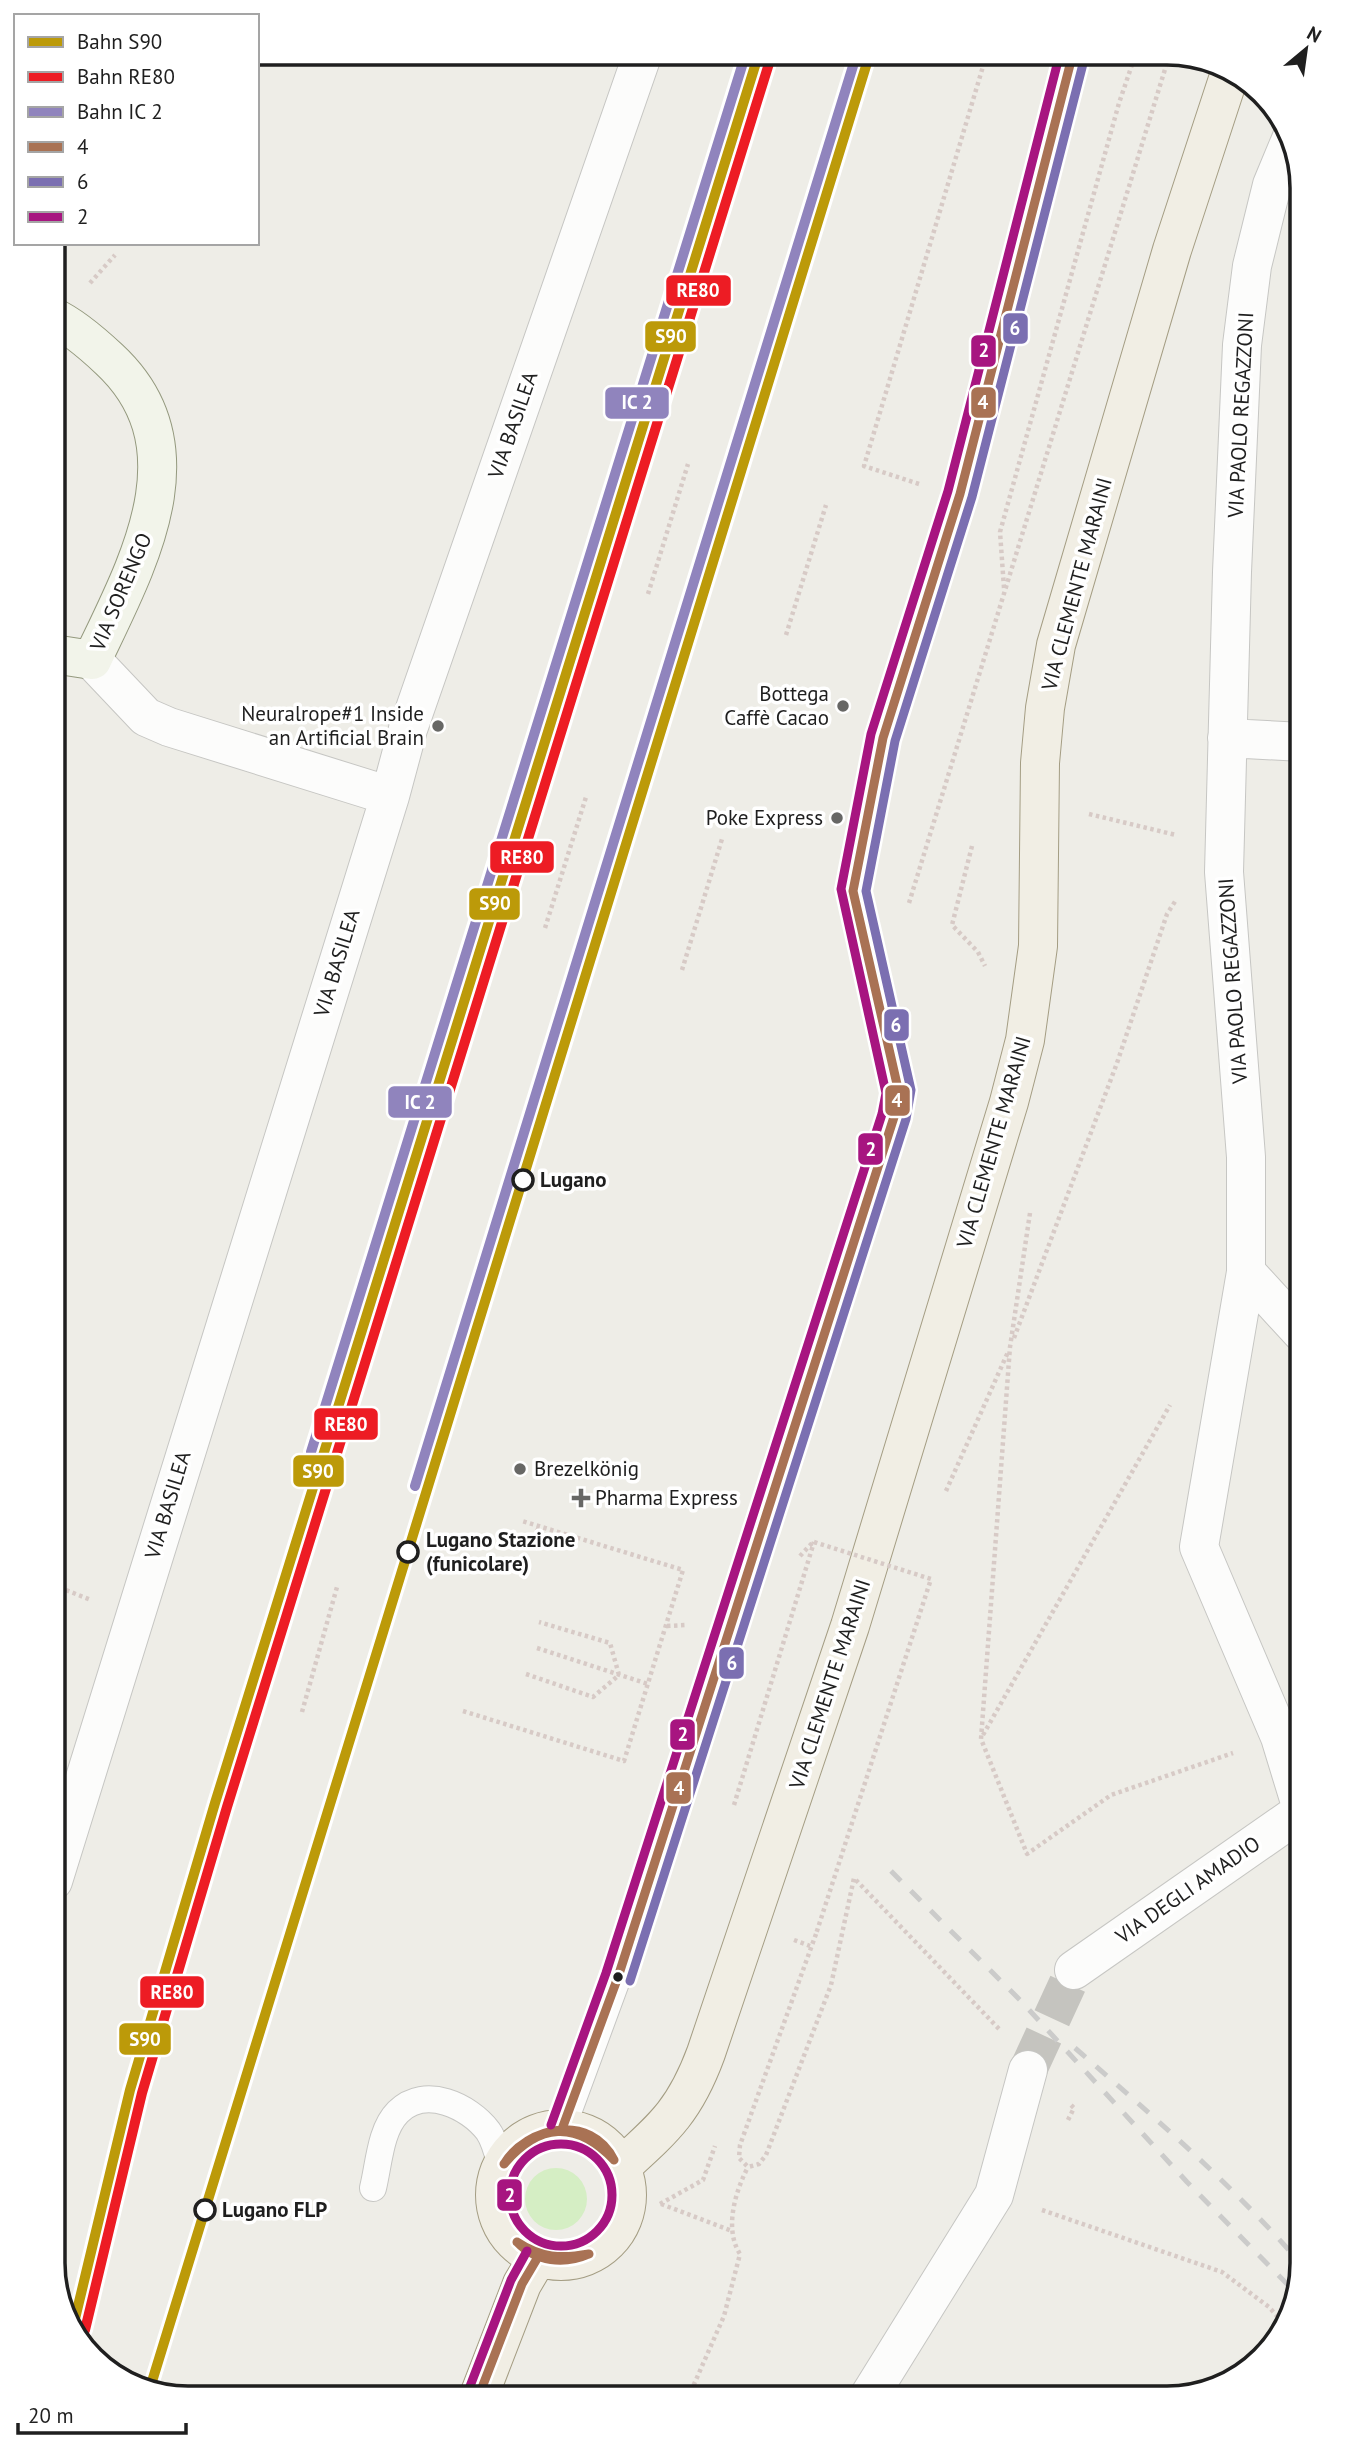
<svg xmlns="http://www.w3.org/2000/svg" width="1355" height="2451" viewBox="0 0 1355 2451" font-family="'PT Sans',sans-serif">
	<rect width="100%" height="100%" fill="#eeede7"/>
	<path fill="#d5eec4" d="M525 2199a31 31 0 1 1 62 0a31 31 0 1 1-62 0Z"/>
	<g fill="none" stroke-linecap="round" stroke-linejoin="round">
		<path stroke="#c5c4bf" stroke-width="38" stroke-dasharray="38 19" stroke-linecap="butt" d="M1028,2070L1074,1970"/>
		<g stroke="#c6c6c3" stroke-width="28">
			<path id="service" d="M562,2129L618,1977L894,1117L899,1093L853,891L883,738L960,494L1073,53
				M373,2188C379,2164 380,2130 398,2112C425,2085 469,2106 488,2131C495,2141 498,2155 501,2167"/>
		</g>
		<g stroke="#c6c6c3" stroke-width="40">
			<path id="minor" d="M1292,137L1272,185L1252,266L1242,345L1232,572L1224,872L1246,1157V1272L1199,1547L1280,1737L1302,1809
				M92,660L146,717L169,727L390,796
				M1227,738L1302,742
				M1246,1272L1302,1333
				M53,1881L390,796L408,729L643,53
				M1074,1970L1302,1811
				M868,2398L994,2195L1028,2070"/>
		</g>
		<g stroke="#94997e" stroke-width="40">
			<path id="secondary" d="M53,654L92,660C137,565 204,447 109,359C93,344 72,326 53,317"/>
		</g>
		<g stroke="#a49d83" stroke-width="40">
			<path id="primary" d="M495 2195a66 66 0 1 1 132 0a66 66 0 1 1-132 0Z
				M621,2167C665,2127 685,2110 706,2053L850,1626L1009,1102L1025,1040L1038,946L1040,763L1045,708L1056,645L1172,250L1230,73
				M478,2398L522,2284L538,2257"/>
		</g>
		<path stroke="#d7cac6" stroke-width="4.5" stroke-dasharray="3.5 3.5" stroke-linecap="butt" d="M90,283L115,255
			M919,484L864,466L987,53
			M1004,588L1000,532L1119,103L1136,53
			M648,594L688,464
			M786,635L826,505
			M1089,814L1176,835
			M972,846L952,925L978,952L985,966
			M909,903L1170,53
			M545,928L586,797
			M682,970L722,839
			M1030,1213L1010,1347L981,1739L1027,1854L1111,1795L1233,1753
			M1014,1338L1117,1063L1167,914L1176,900
			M946,1491L1008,1352
			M53,1529L63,1501
			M533,1537L540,1526
			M800,1556L813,1542
			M53,1585L91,1600
			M667,1626L686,1625
			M537,1648L648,1684
			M526,1674L593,1697L619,1675L610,1643L539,1622
			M463,1711L624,1761L683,1570L522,1521
			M302,1712L337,1587
			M983,1735L1170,1405
			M734,1805L814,1542
			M816,1934L740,2145L739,2158L748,2167L759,2164L766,2155L831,1985L854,1878L1001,2031
			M794,1940L810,1946
			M1068,2120L1074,2108L1070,2104
			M660,2204L703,2180L715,2146
			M661,2204L732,2231
			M1042,2210L1222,2272L1269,2307L1284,2324
			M688,2398L724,2316L740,2254C724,2229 735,2192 748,2167"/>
		<use href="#service" stroke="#fcfcfb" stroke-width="26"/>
		<use href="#minor" stroke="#fcfcfb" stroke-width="38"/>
		<use href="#secondary" stroke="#f2f4ea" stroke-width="38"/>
		<use href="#primary" stroke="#f1eee4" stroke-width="38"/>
		<path stroke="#cbcbca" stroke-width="5" stroke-dasharray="14 14" stroke-linecap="butt" d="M891,1871L1020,2000L1187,2182L1294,2291
			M1075,2048C1154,2117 1233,2185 1302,2265"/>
		<path stroke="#d7cac6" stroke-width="4.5" stroke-dasharray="3.5 3.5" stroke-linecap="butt" d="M814,1542L931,1579L816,1934"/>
		<g stroke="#fff" stroke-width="14">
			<path id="bus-1" d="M562,2129L618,1977L894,1117L899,1093L853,891L883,738L960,494L1073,53
				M504,2164C527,2126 591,2113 614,2160
				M504,2164C539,2123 576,2120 614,2160
				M517,2242C541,2258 561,2259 589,2254
				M517,2242C536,2262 564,2265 589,2254
				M478,2398L522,2284L538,2257"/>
		</g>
		<g stroke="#fff" stroke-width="14">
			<path id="bus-2" d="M630,1981L906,1119L911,1090L866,891L895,741L972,497L1085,56"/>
		</g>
		<g stroke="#fff" stroke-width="14">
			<path id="bus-3" d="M551,2125L606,1973L882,1114L886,1093L841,889L871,734L948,491L1060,53
				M510 2195a51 51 0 1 1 102 0a51 51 0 1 1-102 0Z
				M467,2394L511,2280L527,2251"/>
		</g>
		<use href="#bus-1" stroke="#a97254" stroke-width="9"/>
		<use href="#bus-2" stroke="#7b6fb1" stroke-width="9"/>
		<use href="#bus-3" stroke="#a71580" stroke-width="9"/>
		<g stroke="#fff" stroke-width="16">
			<path id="rail-1" d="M73,2327L130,2090L215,1803L759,53
				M150,2388L870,53"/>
		</g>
		<g stroke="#fff" stroke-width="16">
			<path id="rail-2" d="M85,2330L142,2093L227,1807L771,57"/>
		</g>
		<g stroke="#fff" stroke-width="16">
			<path id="rail-3" d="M311,1452L746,53
				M415,1486L857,53"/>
		</g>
		<use href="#rail-1" stroke="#bc9a09" stroke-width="10"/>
		<use href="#rail-2" stroke="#ed1c24" stroke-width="10"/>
		<use href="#rail-3" stroke="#9084bd" stroke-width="10"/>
	</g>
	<g fill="#676765" stroke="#fff" stroke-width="2.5">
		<circle cx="843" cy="706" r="7"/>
		<circle cx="438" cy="726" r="7"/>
		<circle cx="837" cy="818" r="7"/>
		<circle cx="520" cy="1469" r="7"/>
		<path d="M577.5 1487.5h7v7h7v7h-7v7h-7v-7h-7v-7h7z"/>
	</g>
	<g fill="#fff" stroke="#1f1f1f" stroke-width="3.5">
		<circle cx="523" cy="1180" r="10"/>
		<circle cx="408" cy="1552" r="10"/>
		<circle cx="205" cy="2210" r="10"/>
	</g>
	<circle fill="#1f1f1f" stroke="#fff" stroke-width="2.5" cx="618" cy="1977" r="6"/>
	<g text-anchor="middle" stroke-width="7" stroke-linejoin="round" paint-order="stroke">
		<g font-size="21" fill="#1f1f1f" stroke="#fff">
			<text transform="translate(1241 415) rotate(-87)" y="7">VIA PAOLO REGAZZONI</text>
			<text transform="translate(513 425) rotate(-71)" y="7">VIA BASILEA</text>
			<text transform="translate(1077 584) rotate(-75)" y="7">VIA CLEMENTE MARAINI</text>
			<text transform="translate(121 592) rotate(-67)" y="7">VIA SORENGO</text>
			<text transform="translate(337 963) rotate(-73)" y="7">VIA BASILEA</text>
			<text transform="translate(1233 981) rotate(-94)" y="7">VIA PAOLO REGAZZONI</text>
			<text transform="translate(994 1142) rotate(-74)" y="7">VIA CLEMENTE MARAINI</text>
			<text transform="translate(168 1505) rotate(-73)" y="7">VIA BASILEA</text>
			<text transform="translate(830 1684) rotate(-72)" y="7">VIA CLEMENTE MARAINI</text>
			<text transform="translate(1188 1890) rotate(-35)" y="7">VIA DEGLI AMADIO</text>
		</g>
		<g font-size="21" fill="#1f1f1f" stroke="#fff" text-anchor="end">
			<text x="829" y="701">Bottega<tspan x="829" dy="24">Caffè Cacao</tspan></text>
			<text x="424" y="721">Neuralrope#1 Inside<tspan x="424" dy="24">an Artificial Brain</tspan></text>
			<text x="823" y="825">Poke Express</text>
			<text x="534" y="1476" text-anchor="start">Brezelkönig</text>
			<text x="595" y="1505" text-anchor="start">Pharma Express</text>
		</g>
		<g font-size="21" font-weight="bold" fill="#1f1f1f" stroke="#fff" text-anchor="start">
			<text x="540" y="1187">Lugano</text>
			<text x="426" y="1547">Lugano Stazione<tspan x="426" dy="24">(funicolare)</tspan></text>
			<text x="222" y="2217">Lugano FLP</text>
		</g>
	</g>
	<path d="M0 0H1355V2451H0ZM188 65H1167A123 123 0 0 1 1290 188V2263A123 123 0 0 1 1167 2386H188A123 123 0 0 1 65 2263V188A123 123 0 0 1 188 65Z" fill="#fff" fill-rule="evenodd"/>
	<path fill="none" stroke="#1f1f1f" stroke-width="3.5" d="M188 65H1167A123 123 0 0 1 1290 188V2263A123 123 0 0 1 1167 2386H188A123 123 0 0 1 65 2263V188A123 123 0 0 1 188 65Z"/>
	<g stroke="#fff" stroke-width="2.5">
		<rect x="665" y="274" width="67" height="33" rx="7" fill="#ed1c24"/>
		<rect x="1002" y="312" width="27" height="33" rx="7" fill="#7b6fb1"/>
		<rect x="644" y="320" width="53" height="33" rx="7" fill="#bc9a09"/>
		<rect x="970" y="334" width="27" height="34" rx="7" fill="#a71580"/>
		<rect x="970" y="386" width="27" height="33" rx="7" fill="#a97254"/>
		<rect x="604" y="386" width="66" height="34" rx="7" fill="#9084bd"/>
		<rect x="489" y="840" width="66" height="34" rx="7" fill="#ed1c24"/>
		<rect x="468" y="887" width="53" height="34" rx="7" fill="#bc9a09"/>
		<rect x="883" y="1008" width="27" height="34" rx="7" fill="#7b6fb1"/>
		<rect x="884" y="1084" width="27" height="33" rx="7" fill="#a97254"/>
		<rect x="387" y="1085" width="66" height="34" rx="7" fill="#9084bd"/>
		<rect x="857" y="1132" width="27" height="34" rx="7" fill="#a71580"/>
		<rect x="313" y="1407" width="66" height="34" rx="7" fill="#ed1c24"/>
		<rect x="292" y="1454" width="53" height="34" rx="7" fill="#bc9a09"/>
		<rect x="718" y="1646" width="27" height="34" rx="7" fill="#7b6fb1"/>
		<rect x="669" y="1718" width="27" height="33" rx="7" fill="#a71580"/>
		<rect x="665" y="1771" width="27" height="34" rx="7" fill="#a97254"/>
		<rect x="139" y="1975" width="66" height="34" rx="7" fill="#ed1c24"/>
		<rect x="118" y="2022" width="54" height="34" rx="7" fill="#bc9a09"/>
		<rect x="496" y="2178" width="27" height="34" rx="7" fill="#a71580"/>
	</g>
	<g font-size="19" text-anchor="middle" font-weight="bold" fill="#fff">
		<text x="698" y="297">RE80</text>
		<text x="1015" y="335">6</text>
		<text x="671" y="343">S90</text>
		<text x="984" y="357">2</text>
		<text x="983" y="409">4</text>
		<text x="637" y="409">IC 2</text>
		<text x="522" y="864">RE80</text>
		<text x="495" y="910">S90</text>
		<text x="896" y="1032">6</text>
		<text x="897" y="1107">4</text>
		<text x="420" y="1109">IC 2</text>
		<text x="871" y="1156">2</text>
		<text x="346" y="1431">RE80</text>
		<text x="318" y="1478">S90</text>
		<text x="732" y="1670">6</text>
		<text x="683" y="1741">2</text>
		<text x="679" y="1795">4</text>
		<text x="172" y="1999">RE80</text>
		<text x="145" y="2046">S90</text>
		<text x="510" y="2202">2</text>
	</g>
	<rect x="14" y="14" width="245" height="231" fill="#ffffff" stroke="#a5a5a5" stroke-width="2"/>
	<rect x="28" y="37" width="35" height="10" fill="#bc9a09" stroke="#a5a5a5" stroke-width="2"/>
	<text x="77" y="49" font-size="21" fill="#1f1f1f">Bahn S90</text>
	<rect x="28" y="72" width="35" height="10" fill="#ed1c24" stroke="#a5a5a5" stroke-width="2"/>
	<text x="77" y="84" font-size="21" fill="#1f1f1f">Bahn RE80</text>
	<rect x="28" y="107" width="35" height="10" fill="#9084bd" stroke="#a5a5a5" stroke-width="2"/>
	<text x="77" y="119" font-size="21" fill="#1f1f1f">Bahn IC 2</text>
	<rect x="28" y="142" width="35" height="10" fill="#a97254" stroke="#a5a5a5" stroke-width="2"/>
	<text x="77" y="154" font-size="21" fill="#1f1f1f">4</text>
	<rect x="28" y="177" width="35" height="10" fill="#7b6fb1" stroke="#a5a5a5" stroke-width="2"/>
	<text x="77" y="189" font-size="21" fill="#1f1f1f">6</text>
	<rect x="28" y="212" width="35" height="10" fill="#a71580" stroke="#a5a5a5" stroke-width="2"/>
	<text x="77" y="224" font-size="21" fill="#1f1f1f">2</text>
	<g transform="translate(1306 49) rotate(29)" stroke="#ffffff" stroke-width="5" paint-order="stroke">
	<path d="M0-5L12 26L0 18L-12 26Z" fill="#1f1f1f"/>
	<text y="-10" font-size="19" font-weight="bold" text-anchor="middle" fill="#1f1f1f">N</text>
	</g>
	<path d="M18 2423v10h168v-10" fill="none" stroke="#1f1f1f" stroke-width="3.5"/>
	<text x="28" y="2423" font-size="21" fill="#1f1f1f" stroke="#ffffff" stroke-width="5" paint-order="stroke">20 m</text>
</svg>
